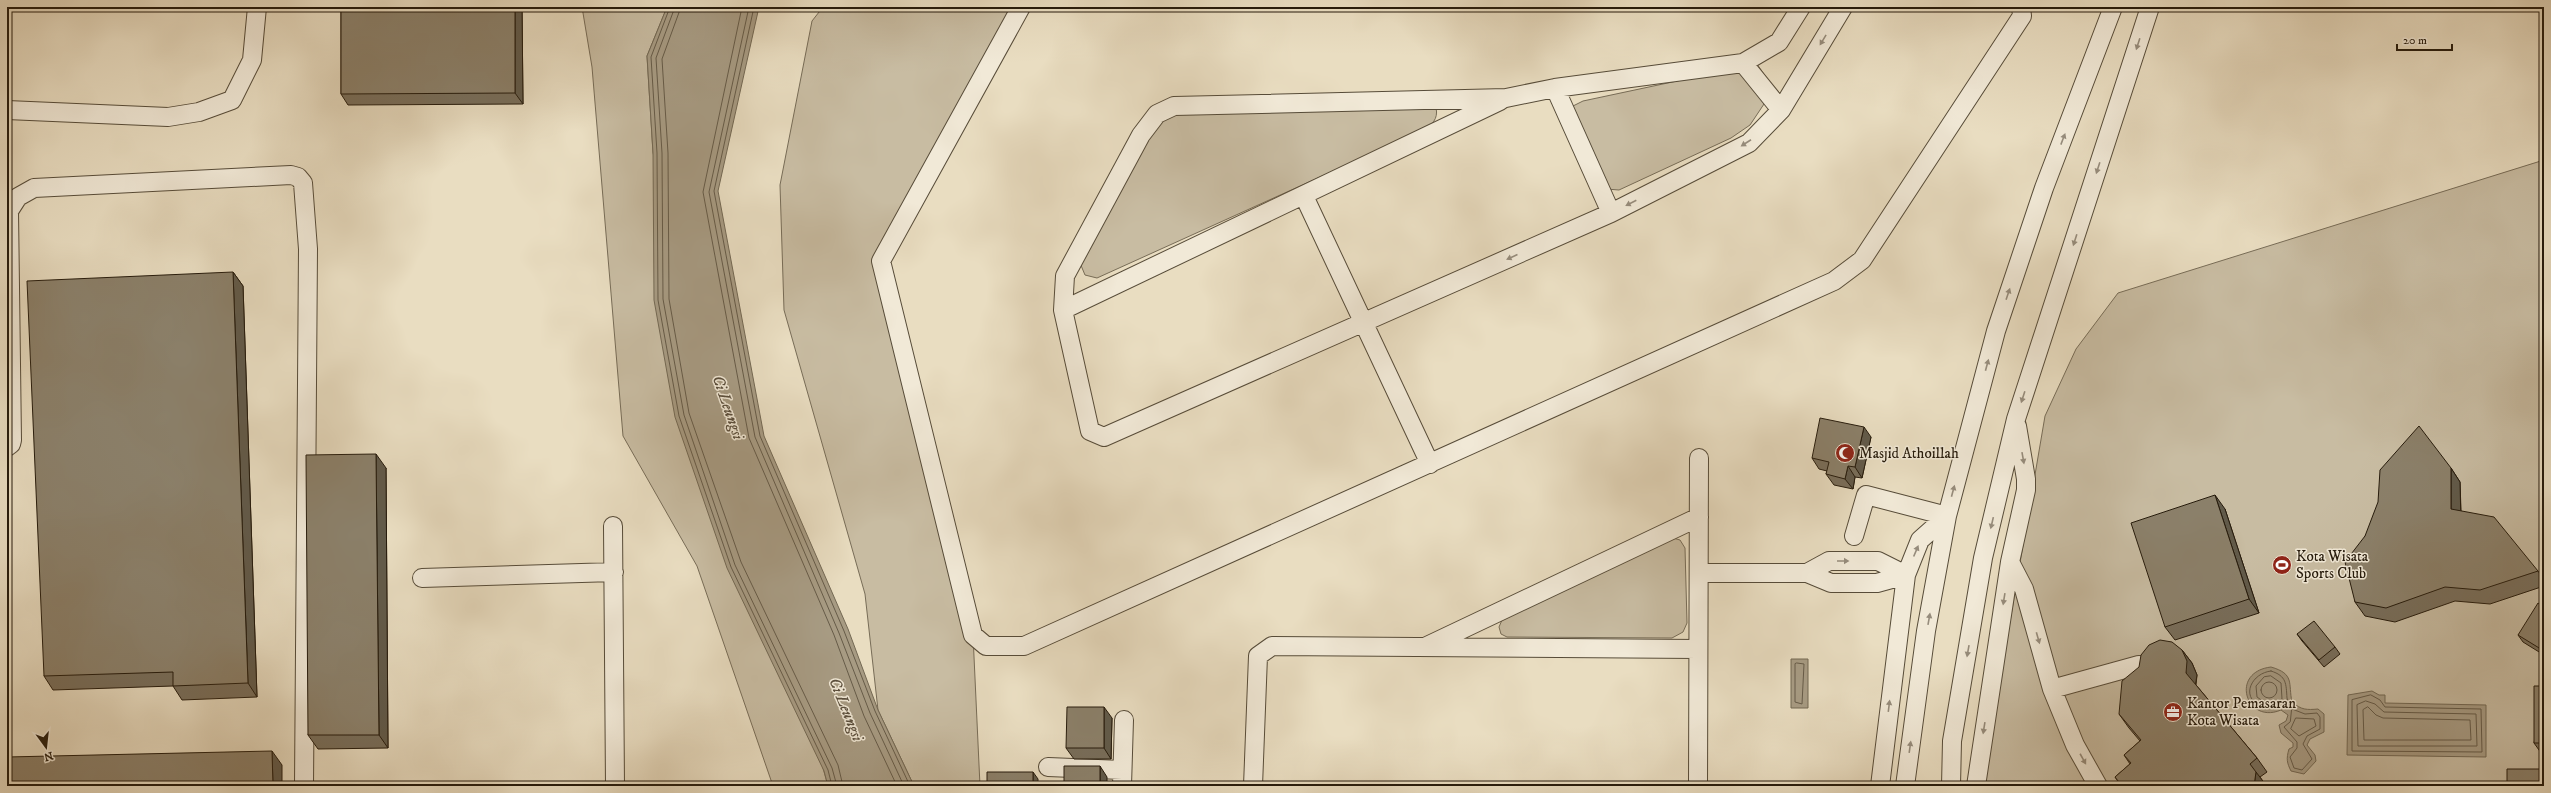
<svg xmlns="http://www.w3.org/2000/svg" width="2551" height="793" viewBox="0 0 2551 793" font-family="'IM FELL DW Pica',serif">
	<rect width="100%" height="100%" fill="#e9ddc1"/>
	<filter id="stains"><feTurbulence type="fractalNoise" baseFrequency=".005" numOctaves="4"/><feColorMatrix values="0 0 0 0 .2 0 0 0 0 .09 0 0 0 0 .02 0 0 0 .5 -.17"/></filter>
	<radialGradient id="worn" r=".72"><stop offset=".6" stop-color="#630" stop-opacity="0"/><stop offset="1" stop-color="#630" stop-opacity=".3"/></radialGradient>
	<path fill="#c8bca2" stroke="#776c57" d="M582,7H667L647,56L653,153L828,786H773L697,566L623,436L592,67Z
		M823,7H1021L881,261L973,635L980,786H914L878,710L865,594L784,310L780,185L812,21Z
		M1757,64L1774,89L1750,125L1731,138L1619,190L1606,189L1571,107L1583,101Z
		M1435,104C1439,116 1435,122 1426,129L1097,278L1085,275L1080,263L1158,121L1169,114Z
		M2544,160V786H1982L2045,416L2076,349L2118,293Z
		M1673,538L1680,540L1685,548L1687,623L1683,632L1672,638L1507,637L1501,634L1499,627L1502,620Z"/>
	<path fill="#a79b83" stroke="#736853" d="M667,7H759L718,191L764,436L848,629L878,710L914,786H828L824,771L727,568L675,417L654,300L653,153L647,56Z
		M1791,659H1808V708H1791Z
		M2271,667C2295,674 2288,683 2292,702C2301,710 2307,710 2318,709L2324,714V732L2310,739L2307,745L2315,755L2316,761L2304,774L2291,771C2287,763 2286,759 2289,749L2293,747V743L2281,733L2279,725L2286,721L2288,715L2281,710C2246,725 2229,672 2271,667Z
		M2372,691L2379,695H2385V703L2486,705V757L2347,755L2348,695Z"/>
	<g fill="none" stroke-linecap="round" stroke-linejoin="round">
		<path stroke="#665b48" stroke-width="1" d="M670,7L651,57L657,153L658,300L679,416L731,567L828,770L832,786
			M675,7L656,58L662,153L663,299L684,415L735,565L832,768L837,786
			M681,7L662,59L668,153L669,299L689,413L741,562L838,765L843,786
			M742,7L703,192L749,438L834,635L864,716L897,786
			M749,7L709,192L755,437L839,633L870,713L904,786
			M754,7L714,191L760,436L844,631L875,711L910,786
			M1797,663L1804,664L1802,704L1795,702V664Z
			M2271,671C2287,676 2286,684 2287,698C2288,702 2289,704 2288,707C2279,706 2269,711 2260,706C2240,696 2252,673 2271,671Z
			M2271,676L2281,683L2282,699L2267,704L2257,697L2256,686L2264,677Z
			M2261 690a8 8 0 1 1 16 0a8 8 0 1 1-16 0Z
			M2371,695L2380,700L2385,707L2481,709L2482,752L2352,751V700Z
			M2366,701L2375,704L2384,712L2476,714L2477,746H2358L2357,705Z
			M2368,707L2376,715L2383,718L2470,720L2471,740H2364L2363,710Z
			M2292,709L2305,714L2317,713L2320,717V729L2307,736L2303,744L2312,759L2302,770L2294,768L2290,757L2297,748V742L2284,727L2290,722Z
			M2296,718L2314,719L2316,726L2299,736L2291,729Z"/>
		<g stroke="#574c39" stroke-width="20">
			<path id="minor" d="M1021,7L881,261L973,635L986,646H1024L1834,281L1862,260L2022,16L2021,7
				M1801,7L1779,42L1743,63L1555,88L1506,98L1174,106L1157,114L1141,135L1065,276L1063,310L1090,431L1104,437L1611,213L1749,143L1781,110L1843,7
				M1743,63L1781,110
				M1555,88L1611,213
				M7,110L168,117L199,112L232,100L252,60L257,7
				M1304,196L1430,464
				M1063,310L1500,101
				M7,447L11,444L12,440L9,211L18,197L34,188L291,175L298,177L303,183L308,249L304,786
				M613,526L615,786
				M1854,536L1866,495L1947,516
				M2010,562L2024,589L2052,689L2075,745L2098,786
				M1699,573H1807L1831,583H1877L1906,575
				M1807,573L1829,561H1878L1906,575
				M422,578L614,572
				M1427,646L1699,517
				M2052,689L2139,665
				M1048,767L1122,770
				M1122,786L1124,720
				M1253,786L1258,656L1272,646L1698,649
				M1698,786L1699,458
				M1880,786L1906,575L1920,540L1947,516
				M1905,786L1926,631L1947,516L1996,331L2044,188L2113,7
				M1951,786L1952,741L1983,558L2016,419L2150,7
				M1976,786L2010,562L2026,490V479L2017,426"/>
		</g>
		<use href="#minor" stroke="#f1e9d7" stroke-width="18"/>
	</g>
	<path fill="#786e5b" stroke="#261b0c" d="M341,7H522L523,104L348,105L341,94Z
		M233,272L243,286L257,697L182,700L173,686L53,690L44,676Z
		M1871,437L1862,478L1855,477L1853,489L1834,485L1826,474L1827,471L1819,469L1812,458Z
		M386,468L388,748L318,749L308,735Z
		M2451,468L2460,482L2461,511L2538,571L2544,580V586L2490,604L2455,601L2395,622L2365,616L2355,602L2365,536Z
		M2225,509L2259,613L2175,640L2165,627Z
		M2544,607V655L2523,642L2518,635Z
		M2297,634L2335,647L2340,654L2324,667L2302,641Z
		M2182,650L2192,663L2197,675L2196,685L2257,758L2267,772L2260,777L2266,786H2121L2115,777L2130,764L2124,755L2140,741L2129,728L2119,714Z
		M2544,686V757L2534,743Z
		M1112,718L1111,759H1074L1066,748Z"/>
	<path fill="#615a4a" stroke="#261b0c" d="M515,7H522L523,104L515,93Z
		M233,272L243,286L257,697L248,683Z
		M1864,427L1871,437L1862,478L1855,467Z
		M376,454L386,468L388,748L379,735Z
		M1848,466L1855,477L1853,489L1845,479Z
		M2451,468L2460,482L2461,523L2451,509Z
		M2215,495L2225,509L2259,613L2249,599Z
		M2182,650L2192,663L2197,675L2195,687L2186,673Z
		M1104,707L1112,718L1111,759L1104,748Z
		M272,751L282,765V786H273Z
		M1100,766L1107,777V786H1100Z
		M1033,772L1038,779V786H1033Z
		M2256,772L2266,785V786H2254Z"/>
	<path fill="#8b806a" stroke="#261b0c" d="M341,7H515V93L341,94Z
		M233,272L248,683L173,686V672L44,676L27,281Z
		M1820,418L1864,427L1855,467L1848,466L1845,479L1826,474L1829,462L1812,458Z
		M2419,426L2451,468V509L2494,517L2538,571L2480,590L2445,587L2386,608L2355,602L2345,562L2365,536L2378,502L2380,470Z
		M376,454L379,735H308L306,455Z
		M2215,495L2249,599L2165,627L2131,523Z
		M2538,603L2544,607V651L2518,635Z
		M2314,621L2335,647L2319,660L2297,634Z
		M2160,640L2172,642L2182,650L2187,661L2186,673L2257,758L2250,764L2256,772L2254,786H2180L2175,781L2169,786H2122L2115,777L2131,763L2124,755L2141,740L2119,714L2122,681L2139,667L2141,655L2149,645Z
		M2534,686H2544V743H2534Z
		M1067,707H1104V748H1066Z
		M272,751L273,786H7V757Z
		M1064,766H1100V786H1064Z
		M2507,769H2544V786H2507Z
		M987,772H1033V786H987Z"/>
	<defs><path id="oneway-solid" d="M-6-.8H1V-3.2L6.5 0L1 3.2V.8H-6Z"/></defs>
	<g fill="#968c7c">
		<use href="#oneway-solid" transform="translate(1823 40) rotate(121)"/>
		<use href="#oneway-solid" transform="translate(2138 44) rotate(108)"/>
		<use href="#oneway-solid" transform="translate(2063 139) rotate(-69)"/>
		<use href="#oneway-solid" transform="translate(1746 143) rotate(147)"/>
		<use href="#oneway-solid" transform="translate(2098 168) rotate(108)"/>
		<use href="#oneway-solid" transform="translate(1631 203) rotate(153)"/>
		<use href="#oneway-solid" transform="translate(2075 240) rotate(108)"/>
		<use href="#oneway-solid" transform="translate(1512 257) rotate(156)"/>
		<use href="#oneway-solid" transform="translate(2008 294) rotate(-71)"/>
		<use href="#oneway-solid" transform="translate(1987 365) rotate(-75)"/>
		<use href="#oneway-solid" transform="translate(2023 397) rotate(108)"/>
		<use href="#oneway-solid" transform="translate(2023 458) rotate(80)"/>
		<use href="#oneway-solid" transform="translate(1953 491) rotate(-75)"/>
		<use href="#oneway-solid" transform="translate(1992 523) rotate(103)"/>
		<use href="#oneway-solid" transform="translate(1916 551) rotate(-67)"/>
		<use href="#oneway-solid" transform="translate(1843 561)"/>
		<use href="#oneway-solid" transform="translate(2004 599) rotate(99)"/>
		<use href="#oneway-solid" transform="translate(1929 619) rotate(-80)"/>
		<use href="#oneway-solid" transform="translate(2038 638) rotate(74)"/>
		<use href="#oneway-solid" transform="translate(1968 651) rotate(100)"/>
		<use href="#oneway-solid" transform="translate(1889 706) rotate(-83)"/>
		<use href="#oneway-solid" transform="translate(1984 728) rotate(99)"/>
		<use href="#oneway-solid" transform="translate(1910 747) rotate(-82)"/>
		<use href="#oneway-solid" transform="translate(2083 759) rotate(61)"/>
	</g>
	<defs>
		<g id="mosque-disc" transform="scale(1)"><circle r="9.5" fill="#8f2418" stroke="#f1e9d7"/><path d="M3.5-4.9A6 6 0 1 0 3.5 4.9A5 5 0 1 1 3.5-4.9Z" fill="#fff"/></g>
		<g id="stadium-disc" transform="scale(1)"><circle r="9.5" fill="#8f2418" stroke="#f1e9d7"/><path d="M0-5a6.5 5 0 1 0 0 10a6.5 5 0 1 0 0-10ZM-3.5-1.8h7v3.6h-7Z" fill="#fff"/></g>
		<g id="office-disc" transform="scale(1)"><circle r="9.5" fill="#8f2418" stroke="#f1e9d7"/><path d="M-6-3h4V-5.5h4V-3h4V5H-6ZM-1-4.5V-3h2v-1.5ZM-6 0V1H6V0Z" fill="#fff"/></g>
	</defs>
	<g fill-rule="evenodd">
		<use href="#mosque-disc" x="1845" y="453"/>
		<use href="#stadium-disc" x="2282" y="565"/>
		<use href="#office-disc" x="2173" y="712"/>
	</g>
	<g text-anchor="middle" stroke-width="3" stroke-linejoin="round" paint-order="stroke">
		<g font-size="15" fill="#261b0c" stroke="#f1e9d7" text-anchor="start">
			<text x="1859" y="458">Masjid Athoillah</text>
			<text x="2296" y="561">Kota Wisata<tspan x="2296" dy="17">Sports Club</tspan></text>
			<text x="2187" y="708">Kantor Pemasaran<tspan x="2187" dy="17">Kota Wisata</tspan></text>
		</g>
		<g font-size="16" font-style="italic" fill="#5a4e3c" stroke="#f1e9d7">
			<text transform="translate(729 407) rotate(71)" y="6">Ci Leungsi</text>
			<text transform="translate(847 709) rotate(68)" y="6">Ci Leungsi</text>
		</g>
	</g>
	<rect width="2551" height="793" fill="none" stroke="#e9ddc1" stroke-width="24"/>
	<rect x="8" y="8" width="2535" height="777" fill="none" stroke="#261b0c" stroke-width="2"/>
	<rect x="12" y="12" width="2527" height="769" fill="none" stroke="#261b0c"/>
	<g transform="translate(46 747) rotate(165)" stroke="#f1e9d7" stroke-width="3" paint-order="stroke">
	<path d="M0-3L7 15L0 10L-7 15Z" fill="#261b0c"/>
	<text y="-6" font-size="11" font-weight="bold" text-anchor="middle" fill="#261b0c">N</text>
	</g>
	<path d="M2397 44v6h55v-6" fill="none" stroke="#261b0c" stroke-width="2"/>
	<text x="2403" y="44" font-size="12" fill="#261b0c" stroke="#f1e9d7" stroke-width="3" paint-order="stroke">20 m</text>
	<rect width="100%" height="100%" filter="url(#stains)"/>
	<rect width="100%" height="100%" fill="url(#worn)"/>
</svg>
